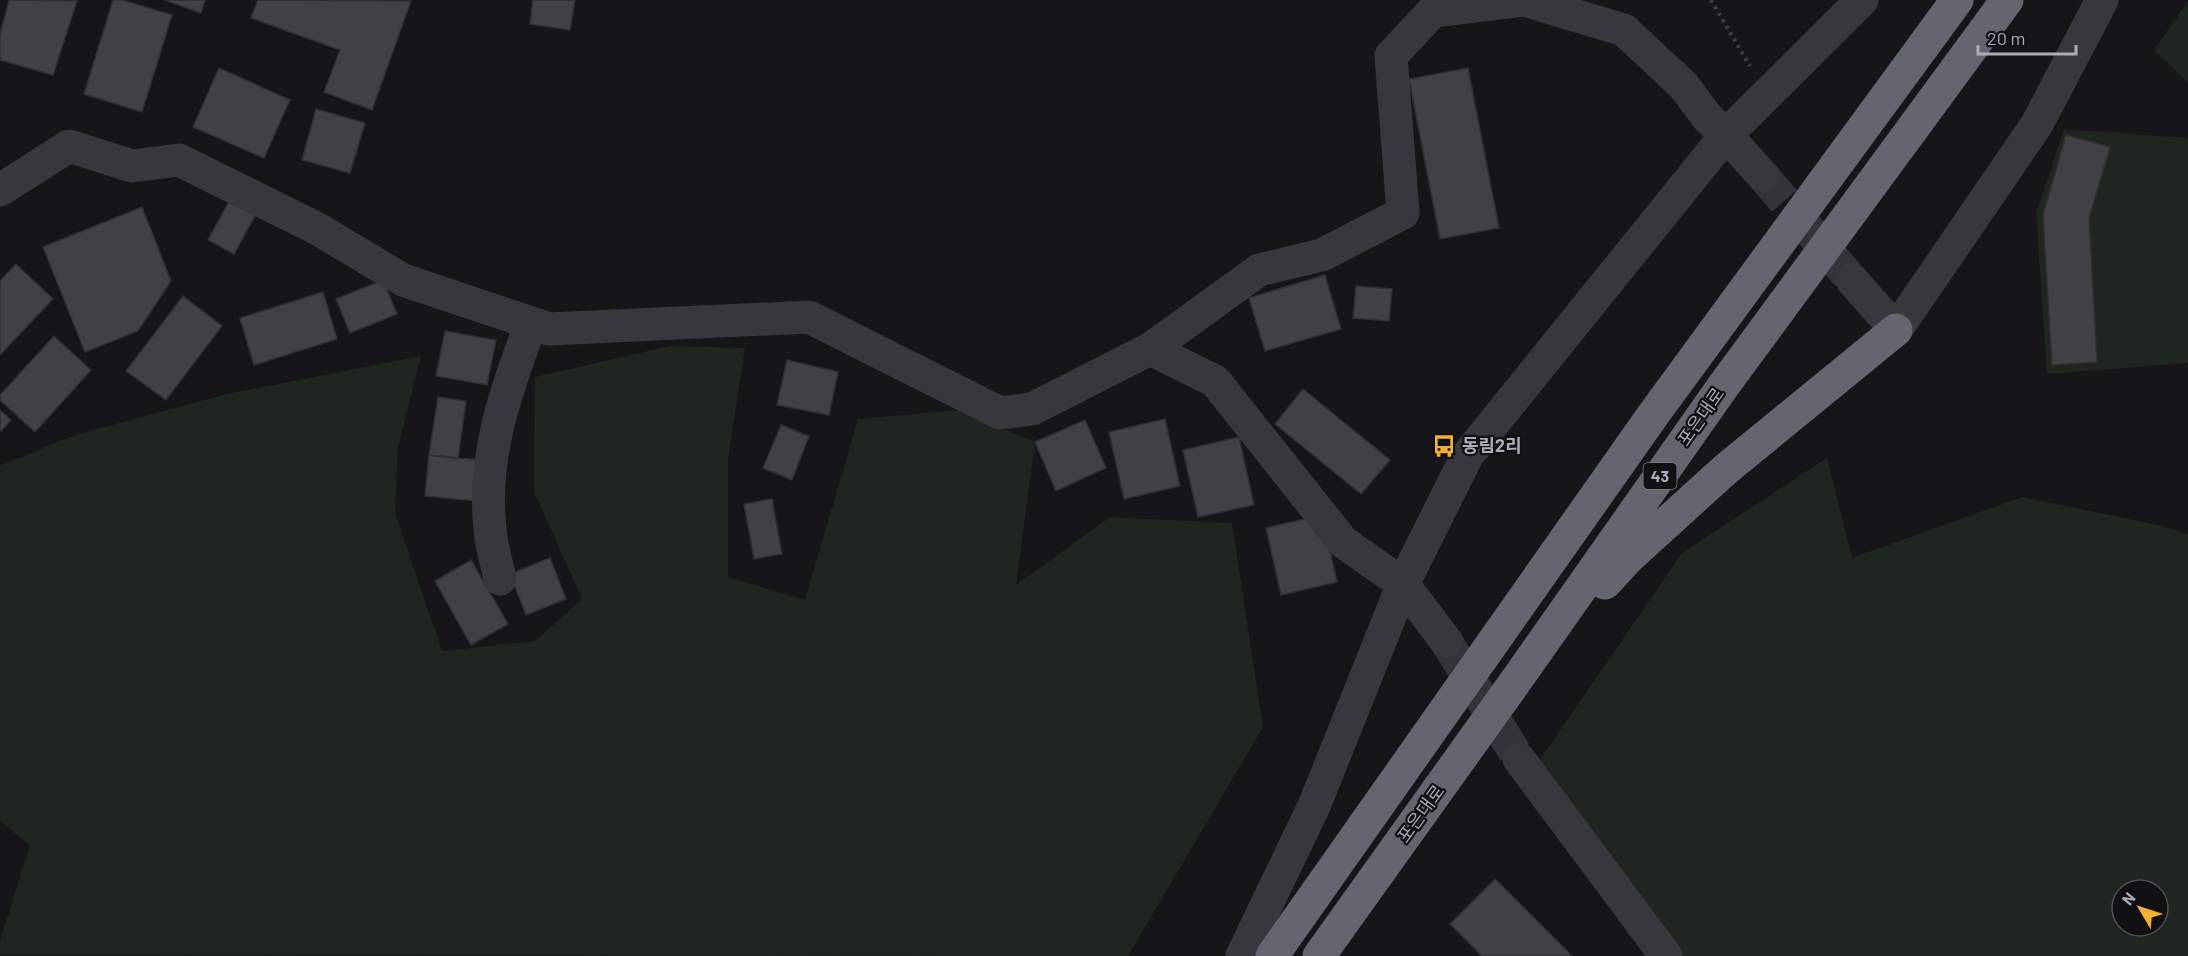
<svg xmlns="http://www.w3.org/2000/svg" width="2188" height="956" viewBox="0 0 2188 956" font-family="Barlow,'Noto Sans KR',sans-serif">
	<rect width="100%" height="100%" fill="#161618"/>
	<path fill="#1e261f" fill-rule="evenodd" d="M2188,1V83L2154,50Z
		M2064,129L2188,138V363L2047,374L2036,213Z
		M670,346L745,348L728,459V577L805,600L858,419L956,410L1035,442L1016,585L1110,517L1232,523L1263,727L1128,956L0,955V941L30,845L0,821V466L75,435L227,394L421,356L398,447L395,512L442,651L535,641L582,599L534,492L535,377Z
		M1827,458L1852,558L2022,497L2158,525L2188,534V956H1652L1526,780L1682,553ZM2122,890H2158V926H2122Z"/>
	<path fill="#404145" stroke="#303034" stroke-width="1.5" d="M9,0L77,1L53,75L0,60V35Z
		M113,0H122L172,15L142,112L84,94Z
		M164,0H205L201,13Z
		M258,0L411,1L372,110L324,92L340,50L251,18Z
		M533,0H575L570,30L530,24Z
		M219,68L290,100L264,158L193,127Z
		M1468,68L1499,228L1440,239L1409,79Z
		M316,109L365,123L350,173L302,160Z
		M2066,135L2110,147L2089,218L2097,362L2052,365L2043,215Z
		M231,198L257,212L234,254L208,240Z
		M142,207L171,281L138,331L85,352L43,247Z
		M16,264L53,299L0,355V281Z
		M1325,275L1341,329L1265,351L1249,298Z
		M383,280L397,314L350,333L336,299Z
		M1356,286L1392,289L1389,321L1353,318Z
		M323,292L337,339L254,365L240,318Z
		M183,296L222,326L166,400L126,371Z
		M445,331L496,340L487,385L436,376Z
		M54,336L91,370L35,432L0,400V395Z
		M787,360L838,372L829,415L777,405Z
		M1303,389L1390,460L1361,494L1275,424Z
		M438,397L466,401L458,459L429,455Z
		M0,410L11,420L0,432Z
		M1165,419L1180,486L1124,499L1109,432Z
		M1085,420L1106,468L1056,491L1035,442Z
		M781,425L809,436L792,480L763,468Z
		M1239,437L1254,505L1198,517L1183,450Z
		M429,455L481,460L477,501L425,496Z
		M772,499L782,554L754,559L744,504Z
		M1322,515L1337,582L1281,595L1266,528Z
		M550,558L566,599L526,615L510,574Z
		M471,560L508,624L471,645L435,581Z
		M1495,879L1572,956H1482L1450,924Z"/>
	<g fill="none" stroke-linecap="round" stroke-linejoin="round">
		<path stroke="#333438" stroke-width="33" stroke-dasharray="33 16" stroke-linecap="butt" d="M1763,176L1852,280
			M1446,641L1519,759"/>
		<path stroke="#3d3f44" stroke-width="4" stroke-dasharray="3 4.5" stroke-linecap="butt" d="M1711,0L1750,66"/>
		<path stroke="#37383d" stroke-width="33" d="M0,190L69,146L132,166L179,160L316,228L403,280L549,329L809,317L1000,413L1032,409L1150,349L1259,270L1322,255L1403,213L1391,56L1433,11L1524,0L1624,30L1684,86L1707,117L1726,135L1763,176
			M1852,280L1896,330L2037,124L2102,0
			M1150,349L1215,381L1343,542L1403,584L1446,641
			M500,579C497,563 491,546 490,529C482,456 506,391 531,323
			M1519,759L1666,956
			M1242,956L1314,806L1403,584L1467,456L1726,135L1862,0"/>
		<path stroke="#63666e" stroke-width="33" d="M1605,583L1628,558L1726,469L1896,330
			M1272,956L1653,415L1957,0
			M1319,956L1520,675L1724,385L2007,0"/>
	</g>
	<defs>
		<g id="bus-bare" transform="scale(1.8)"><path d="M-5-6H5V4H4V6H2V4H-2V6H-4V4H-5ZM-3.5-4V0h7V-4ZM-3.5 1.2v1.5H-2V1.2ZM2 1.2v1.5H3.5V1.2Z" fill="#f2b134" stroke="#111113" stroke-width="2.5" paint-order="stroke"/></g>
	</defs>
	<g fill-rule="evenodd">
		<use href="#bus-bare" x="1444" y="446"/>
	</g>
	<g text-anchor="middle" stroke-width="4.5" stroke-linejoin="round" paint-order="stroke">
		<rect fill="#111113" stroke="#7b7e86" stroke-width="1.5" x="1643.5" y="463" width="33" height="26" rx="4.5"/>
		<g font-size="16" font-weight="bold" fill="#a8adb8">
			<text x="1660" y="482">43</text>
		</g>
		<g font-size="18" fill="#a8adb8" stroke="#111113">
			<text transform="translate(1701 417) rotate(-55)" y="6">포은대로</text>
			<text transform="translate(1421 814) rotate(-54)" y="6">포은대로</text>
		</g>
		<g font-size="18" font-weight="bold" fill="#a8adb8" stroke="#111113" text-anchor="start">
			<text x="1462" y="452">동림2리</text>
		</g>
	</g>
	<g transform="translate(2140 908) rotate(309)"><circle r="28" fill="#111113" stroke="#4d4f55" stroke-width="1.5"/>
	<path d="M0-4.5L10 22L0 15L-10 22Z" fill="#f2b134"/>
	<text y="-9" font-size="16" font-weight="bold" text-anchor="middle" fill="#a8adb8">N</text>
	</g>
	<path d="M1978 45v9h98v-9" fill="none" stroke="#a8adb8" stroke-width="3"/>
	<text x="1987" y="45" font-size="18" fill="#a8adb8" stroke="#111113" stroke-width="4.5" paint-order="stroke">20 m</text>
</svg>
